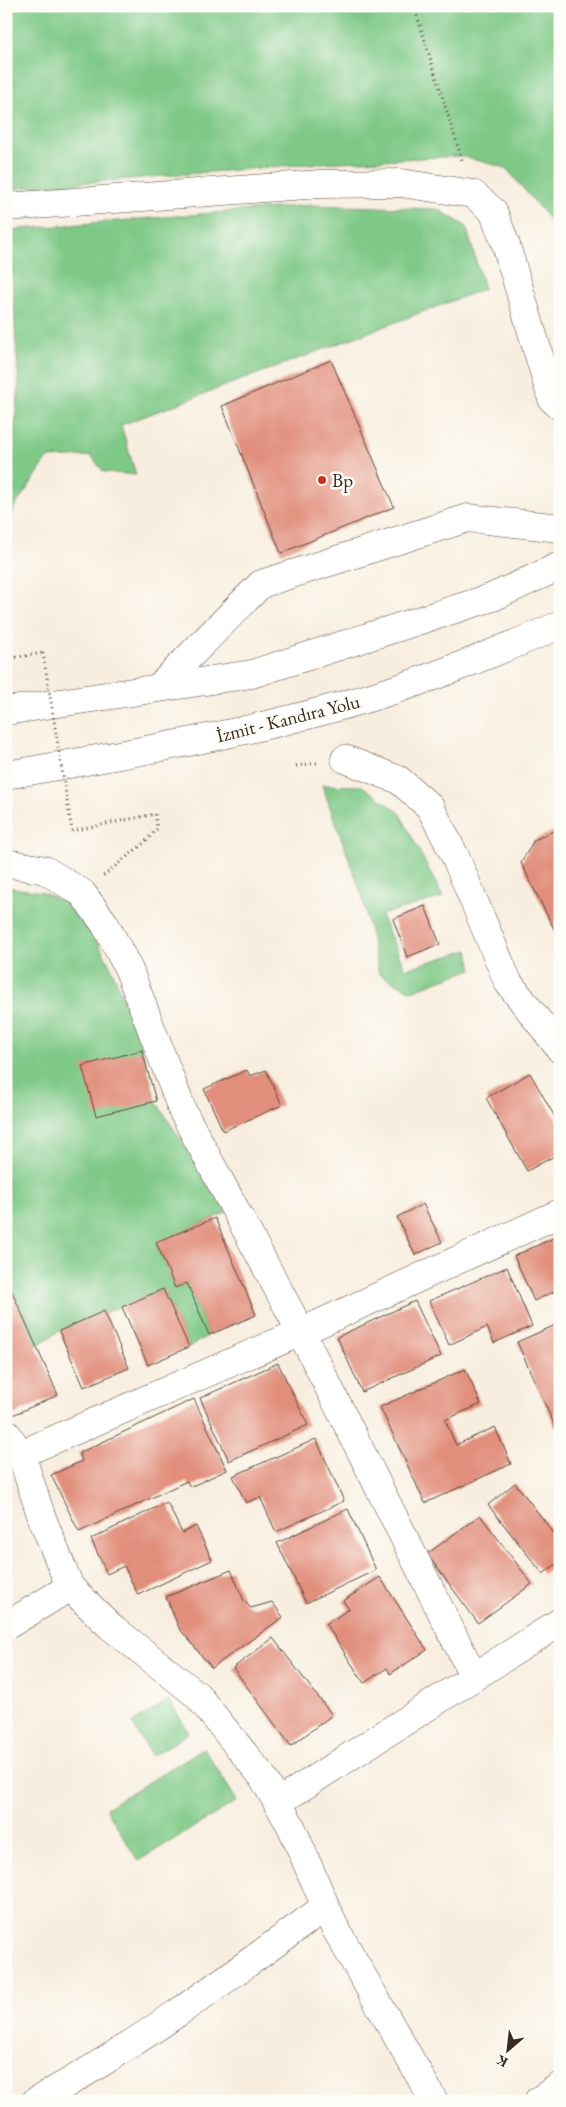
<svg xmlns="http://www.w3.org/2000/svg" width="566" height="2107" viewBox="0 0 566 2107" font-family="'EB Garamond',serif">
	<rect width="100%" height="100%" fill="#fdfcf7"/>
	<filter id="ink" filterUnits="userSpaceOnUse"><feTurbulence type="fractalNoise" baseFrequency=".02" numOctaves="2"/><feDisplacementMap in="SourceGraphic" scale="10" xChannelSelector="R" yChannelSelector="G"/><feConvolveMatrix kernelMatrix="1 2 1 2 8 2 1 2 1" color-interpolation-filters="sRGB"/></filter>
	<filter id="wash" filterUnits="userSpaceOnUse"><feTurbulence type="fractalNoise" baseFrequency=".0096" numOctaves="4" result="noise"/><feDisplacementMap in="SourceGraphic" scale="20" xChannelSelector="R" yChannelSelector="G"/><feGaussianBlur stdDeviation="1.12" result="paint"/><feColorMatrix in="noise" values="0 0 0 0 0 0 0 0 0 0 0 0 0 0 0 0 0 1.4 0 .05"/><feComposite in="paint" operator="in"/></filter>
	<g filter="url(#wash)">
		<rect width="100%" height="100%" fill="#f8eedf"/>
		<path fill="#7fc987" stroke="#5d7a52" d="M6,6H560V267L549,219L506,168L461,156L320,163L6,189Z
			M310,205L437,209L466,226L484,289L121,425L136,475L104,472L91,456L48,458L15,506L6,525V442L13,439L19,388L9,230Z
			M322,785L362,786L399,812L443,897L381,915L405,969L468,950L472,969L411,991L379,974L362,895Z
			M6,887L42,892L68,904L88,924L112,969L142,1050L156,1101L227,1212L156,1243L175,1288L187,1283L209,1335L189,1347L163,1289L59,1331L36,1346L6,1289Z
			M169,1700L189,1733L152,1756L132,1723Z
			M204,1748L237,1801L138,1861L106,1808Z"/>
		<g id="blocks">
			<path fill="#e18e7b" d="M331,360L394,507L281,553L222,406Z
				M560,828V941L521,863L534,840Z
				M425,906L440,944L407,957L393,919Z
				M142,1050L156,1101L96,1116L82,1066Z
				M247,1070L250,1076L266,1070L282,1105L223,1131L204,1089Z
				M530,1073L560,1126V1153L527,1171L486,1098Z
				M423,1204L442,1242L415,1255L397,1217Z
				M215,1218L256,1315L209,1335L187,1283L175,1288L156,1242Z
				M560,1235V1289L534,1301L514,1256Z
				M507,1267L532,1326L494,1343L487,1327L449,1345L429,1301Z
				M10,1287L58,1395L13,1415L6,1400V1289Z
				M163,1289L189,1347L148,1365L122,1307Z
				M415,1301L441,1356L362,1392L337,1337Z
				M104,1311L129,1368L84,1387L59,1331Z
				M560,1323V1430L557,1431L517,1342Z
				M278,1363L308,1425L229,1461L200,1398Z
				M465,1369L481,1404L445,1420L456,1445L495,1427L511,1464L425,1503L380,1407Z
				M194,1399L227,1470L190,1487L187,1481L79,1532L51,1475L82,1461L79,1453Z
				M316,1439L344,1501L276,1532L260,1497L246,1503L233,1476Z
				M515,1483L560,1541V1561L543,1574L488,1505Z
				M167,1502L182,1533L196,1526L212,1560L138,1595L124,1566L107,1574L91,1539Z
				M348,1509L376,1570L306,1603L277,1543Z
				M480,1515L532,1584L478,1623L427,1554Z
				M231,1570L244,1601L251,1608L272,1602L283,1617L212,1668L179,1628L166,1597Z
				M380,1577L427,1650L390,1674L387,1668L364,1683L326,1624L349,1609L343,1601Z
				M273,1638L332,1715L291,1746L233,1668Z"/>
		</g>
	</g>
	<g filter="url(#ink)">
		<use href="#blocks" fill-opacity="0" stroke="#57473b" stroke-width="1"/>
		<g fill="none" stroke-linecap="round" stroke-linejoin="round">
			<g stroke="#57473b" stroke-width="29">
				<path id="minor" d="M6,207L320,184L401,183L473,194L493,211L506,245L552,399L560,406
					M158,688L261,584L468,518L560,528
					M345,759L399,780L430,807L455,856L508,982L560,1049
					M6,863L45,870L82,893L105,924L129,970L183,1112L301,1332L474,1677
					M6,1433L21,1454L42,1518L70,1587L110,1626L197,1695L262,1776L291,1826L334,1926L434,2101
					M6,1451L21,1454L301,1332L560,1213
					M6,1626L70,1587
					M277,1803L560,1622
					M36,2101C138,2045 232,1975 325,1907"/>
			</g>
			<g stroke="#57473b" stroke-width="29">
				<path id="major" d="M538,2101L560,2086"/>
			</g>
			<g stroke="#57473b" stroke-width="29">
				<path id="highway" d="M6,711L252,674L493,597L560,566
					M6,775C127,754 248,734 365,699C432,679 496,652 560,625"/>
			</g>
			<path stroke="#57473b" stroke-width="3" stroke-dasharray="1 4" stroke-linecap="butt" d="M414,6L463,163
				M6,659L43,653
				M296,766L317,763
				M72,831L155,814L157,829L144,843L103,876"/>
			<use href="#minor" stroke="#fff" stroke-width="28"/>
			<use href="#major" stroke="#fff" stroke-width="28"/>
			<use href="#highway" stroke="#fff" stroke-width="28"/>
			<path stroke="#57473b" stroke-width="3" stroke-dasharray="1 4" stroke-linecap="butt" d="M43,653L72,831"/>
		</g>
	</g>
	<circle fill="#c8321e" stroke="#fdfcf7" stroke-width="2" cx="322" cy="480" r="5"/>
	<g text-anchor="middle" stroke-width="5" stroke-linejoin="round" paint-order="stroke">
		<g font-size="19" fill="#3b2a1e" stroke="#fdfcf7" text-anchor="start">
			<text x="332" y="487">Bp</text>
		</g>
		<g font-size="19" fill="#3b2a1e" stroke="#fdfcf7">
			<text transform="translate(288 718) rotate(-14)" y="7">İzmit - Kandıra Yolu</text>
		</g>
	</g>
	<rect width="566" height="2107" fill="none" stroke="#fdfcf7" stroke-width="25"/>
	<g transform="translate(508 2050) rotate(208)" stroke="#fdfcf7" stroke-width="4" paint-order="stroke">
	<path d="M0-4L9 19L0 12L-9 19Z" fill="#3b2a1e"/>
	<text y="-8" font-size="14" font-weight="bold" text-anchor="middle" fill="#3b2a1e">K</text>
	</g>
</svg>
